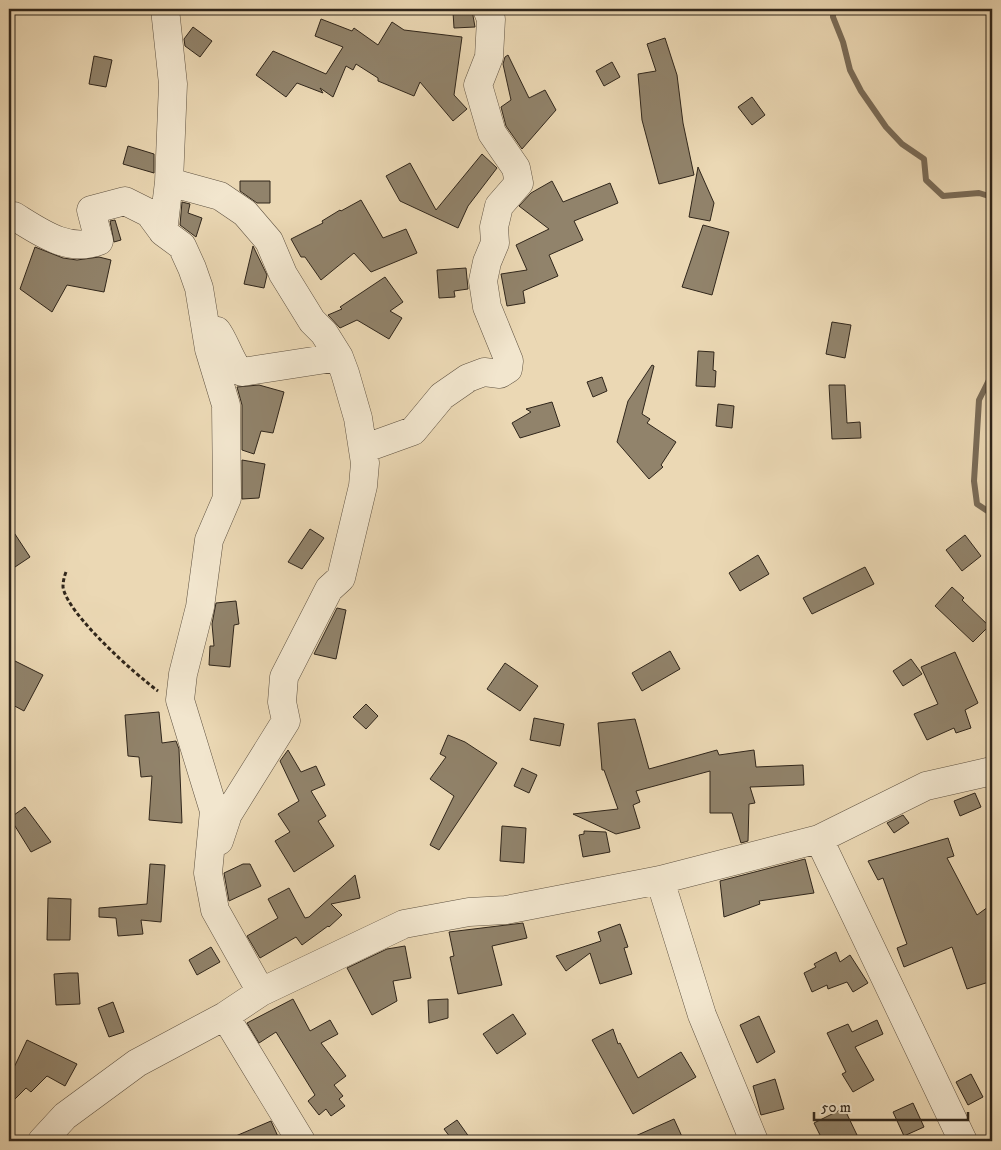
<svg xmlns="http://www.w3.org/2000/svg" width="1001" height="1150" viewBox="0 0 1001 1150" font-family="'IM FELL DW Pica',serif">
	<rect width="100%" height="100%" fill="#ebd8b4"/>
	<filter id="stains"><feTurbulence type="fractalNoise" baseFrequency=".004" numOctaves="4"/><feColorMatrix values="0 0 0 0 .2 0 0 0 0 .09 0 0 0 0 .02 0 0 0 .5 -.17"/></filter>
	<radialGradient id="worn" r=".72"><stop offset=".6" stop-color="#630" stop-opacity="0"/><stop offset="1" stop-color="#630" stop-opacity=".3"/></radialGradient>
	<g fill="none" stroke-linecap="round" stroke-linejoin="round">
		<path stroke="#7a6c58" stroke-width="6" d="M833,9V17L843,42L850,70L861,91L886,127L902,144L924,159L926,180L943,196L979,193L992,197
			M992,374L979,400L974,481L977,504L992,514"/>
	</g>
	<path fill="#91836b" stroke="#30261b" d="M472,10L475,27L454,28L453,12Z
		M321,19L352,31L354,28L378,45L392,22L404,30L462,37L454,95L467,109L453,121L420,82L414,96L378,81V78L356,64L353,70L346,66L333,97L320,88L323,93L297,83L286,97L256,75L273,51L326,74L343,47L315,36Z
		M193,27L212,41L200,57L185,46L184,39Z
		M665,38L677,75L683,123L694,175L659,184L642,120L638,74L656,71L647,44Z
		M508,55L529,98L545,90L556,110L522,149L506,126L501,107L511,100L503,64L505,57Z
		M94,56L112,60L106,87L89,84Z
		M612,62L620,77L604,86L596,71Z
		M752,97L765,115L752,125L738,107Z
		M128,146L154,154V173L123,164Z
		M482,154L497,168L468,206L458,228L400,201L386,176L410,163L436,210Z
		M698,167L714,203L710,221L689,217Z
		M240,181H270V203H257L240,191Z
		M552,181L563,202L610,183L618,203L574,221L583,240L549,255L558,276L523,291L525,303L507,306L501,274L527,270L516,245L549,229L519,206L531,193Z
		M361,200L383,238L406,229L417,253L371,272L354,253L321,280L305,257H301L291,239L323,223L322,221L340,210L341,211Z
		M182,202L190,204L188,213L202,218L196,237L180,225Z
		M115,220L121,240L114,242L110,221Z
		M703,225L729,232L712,295L682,287Z
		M253,246L267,275L264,288L244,284Z
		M35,247L63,258L77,260L99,257L111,260L104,292L67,285L52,312L20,289Z
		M466,268L468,289L454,291L455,297L439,298L437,270Z
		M385,277L403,302L390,311L402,318L389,339L357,320L340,328L328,315L342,309L340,307Z
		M832,322L851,325L845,358L826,354Z
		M698,351L714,352L713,370L716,371L715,387L696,386Z
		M652,365L654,366L642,414L650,419L647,423L676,442L661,465L663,467L649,479L617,442L628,401Z
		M602,377L607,391L593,397L587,382Z
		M259,385L284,392L273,433L261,431L254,454L242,450V405L237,387Z
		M829,385H845L847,423L860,422L861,438L832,439Z
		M552,402L560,426L520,438L512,423L531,412L526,409Z
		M718,404L734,406L732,428L716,426Z
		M242,460L265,464L259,498L242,499Z
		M9,525L30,557L9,571Z
		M310,529L324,538L302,569L288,562Z
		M965,535L981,556L962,571L946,550Z
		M758,555L769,574L740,591L729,573Z
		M865,567L874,584L812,614L803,598Z
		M952,587L964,598L962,600L989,626L973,642L935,606Z
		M236,601L239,624L234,625L230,667L209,665L210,646H214L212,624L216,603Z
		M337,608L346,610L336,659L314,654Z
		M670,651L680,669L642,691L632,673Z
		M955,652L978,703L965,710L971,728L956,733L954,728L927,740L914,714L938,704L921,667Z
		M9,658L43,675L24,711L9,703Z
		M911,659L922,674L903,686L893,671Z
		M505,663L538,686L520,711L487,689Z
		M366,704L378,716L366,729L353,717Z
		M159,712L162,743L176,741L179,749L182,823L149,820L152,776L141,777L139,757L128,756L125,715Z
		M534,718L564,724L560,746L530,740Z
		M635,719L649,769L717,750L719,755L754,750L756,767L803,765L804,785L750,787L755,803L749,804L748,841L741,843L732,813H710V771L636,791L640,802L633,805L640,828L616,834L573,814L618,809L604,770H602L598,723Z
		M448,735L465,742L497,763L439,850L430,845L454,796L430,779L446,757L440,754Z
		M288,750L301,772L316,766L325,785L311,791L326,816L318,821L334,846L294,872L275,841L290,832L278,814L299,801L280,761Z
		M522,768L537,775L529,793L514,786Z
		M975,793L981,807L960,816L954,801Z
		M25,807L51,842L31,852L10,818Z
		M903,815L909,823L894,833L887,823Z
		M502,826L526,828L524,863L500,861Z
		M584,831L606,832L610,852L583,857L579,835L584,834Z
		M948,838L954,856L947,858L977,915L992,904V981L967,989L952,947L904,967L897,948L907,944L883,878L878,880L868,861Z
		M805,859L814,893L759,901L760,904L724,917L720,881Z
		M150,864L165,865L161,922L141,920L143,934L118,936L116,918L99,917V908L147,904Z
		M243,864H250L261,886L229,901L224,873Z
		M355,875L360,898L331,904L342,915L329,927L328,926L302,945L296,937L260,958L247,936L278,918L268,899L289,888L305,918L309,917Z
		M48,898L71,899L70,940H47Z
		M523,923L527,938L492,946L502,985L458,994L450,957L454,956L449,932Z
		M620,924L628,947L624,948L632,974L600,984L590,953L566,971L556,956L601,941L598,932Z
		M405,946L411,978L393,981L397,1001L372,1015L347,968L387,949Z
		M211,947L220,962L197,975L189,960Z
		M836,952L840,962L850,955L868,983L853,992L847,982L828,989L827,985L812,992L804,973L816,967L814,964Z
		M69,973H78L80,1004L56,1005L54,974Z
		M293,999L310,1031L330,1020L338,1034L321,1043L346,1076L334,1085L343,1096L339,1099L345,1106L331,1116L326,1109L319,1115L308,1101L315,1095L276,1032L259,1043L247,1023Z
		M448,999V1018L429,1023L428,1000Z
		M113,1002L124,1032L109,1037L98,1008Z
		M513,1014L526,1034L497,1054L483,1034Z
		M759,1016L775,1052L757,1063L740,1025Z
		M877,1020L883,1034L855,1047L874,1080L853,1092L842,1074L846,1072L827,1033L848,1024L852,1032Z
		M613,1029L618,1044L620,1043L638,1078L681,1052L696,1077L633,1114L592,1040Z
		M27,1040L77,1064L65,1086L47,1076L31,1092L26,1088L9,1105V1078Z
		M971,1074L983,1097L968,1105L956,1082Z
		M775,1079L784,1109L761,1115L753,1086Z
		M913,1103L924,1127L904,1136L893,1112Z
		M844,1108L857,1135L844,1141H823L814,1123Z
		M674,1119L684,1141H624Z
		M457,1120L472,1141H453L444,1129Z
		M271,1121L280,1141H224Z"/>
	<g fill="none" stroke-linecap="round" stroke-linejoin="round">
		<g stroke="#5f5241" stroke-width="29">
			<path id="minor" d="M165,9L173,84L169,182L163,232L182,246L192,268L199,288L209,349L226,405L227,498L209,540L200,607L183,674L180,700L214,811L208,873L215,910L261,992
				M169,182L220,196L245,213L269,241L283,274L312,321L324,333L339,357L345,373L358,418L365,463L363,486L341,578L329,589L284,677L282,702L286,721L228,814L219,841
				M14,216C40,232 68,253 99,241L91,210L125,201L149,213L163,232
				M217,331C225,341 232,367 242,372L339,357
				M363,449L413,431L442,396L468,378L484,372L500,374L508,369L509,361L487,307L483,281L487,262L495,243L494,227L499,206L519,183L516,168L492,133L478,85L489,57L491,19L487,9
				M819,839L963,1141
				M660,880L702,1015L754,1141
				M225,1016L301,1141
				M42,1141L65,1116L137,1063L225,1016L261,992L404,924L469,912L506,910L660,880L819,839L926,786L992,771"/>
		</g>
		<path stroke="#30261b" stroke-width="3" stroke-dasharray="4 2.5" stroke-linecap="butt" d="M66,572C64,577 63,582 63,587C67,614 136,675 158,691"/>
		<use href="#minor" stroke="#f2e6ce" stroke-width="28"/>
	</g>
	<rect width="1001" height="1150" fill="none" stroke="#ebd8b4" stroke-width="30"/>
	<rect x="10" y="10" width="981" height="1130" fill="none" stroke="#30261b" stroke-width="2.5"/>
	<rect x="15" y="15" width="971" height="1120" fill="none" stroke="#30261b"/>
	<path d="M814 1112v8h154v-8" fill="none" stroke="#30261b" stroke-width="2.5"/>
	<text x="821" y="1112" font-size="15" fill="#30261b" stroke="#f2e6ce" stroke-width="4" paint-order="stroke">50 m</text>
	<rect width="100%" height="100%" filter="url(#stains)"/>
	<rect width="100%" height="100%" fill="url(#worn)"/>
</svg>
